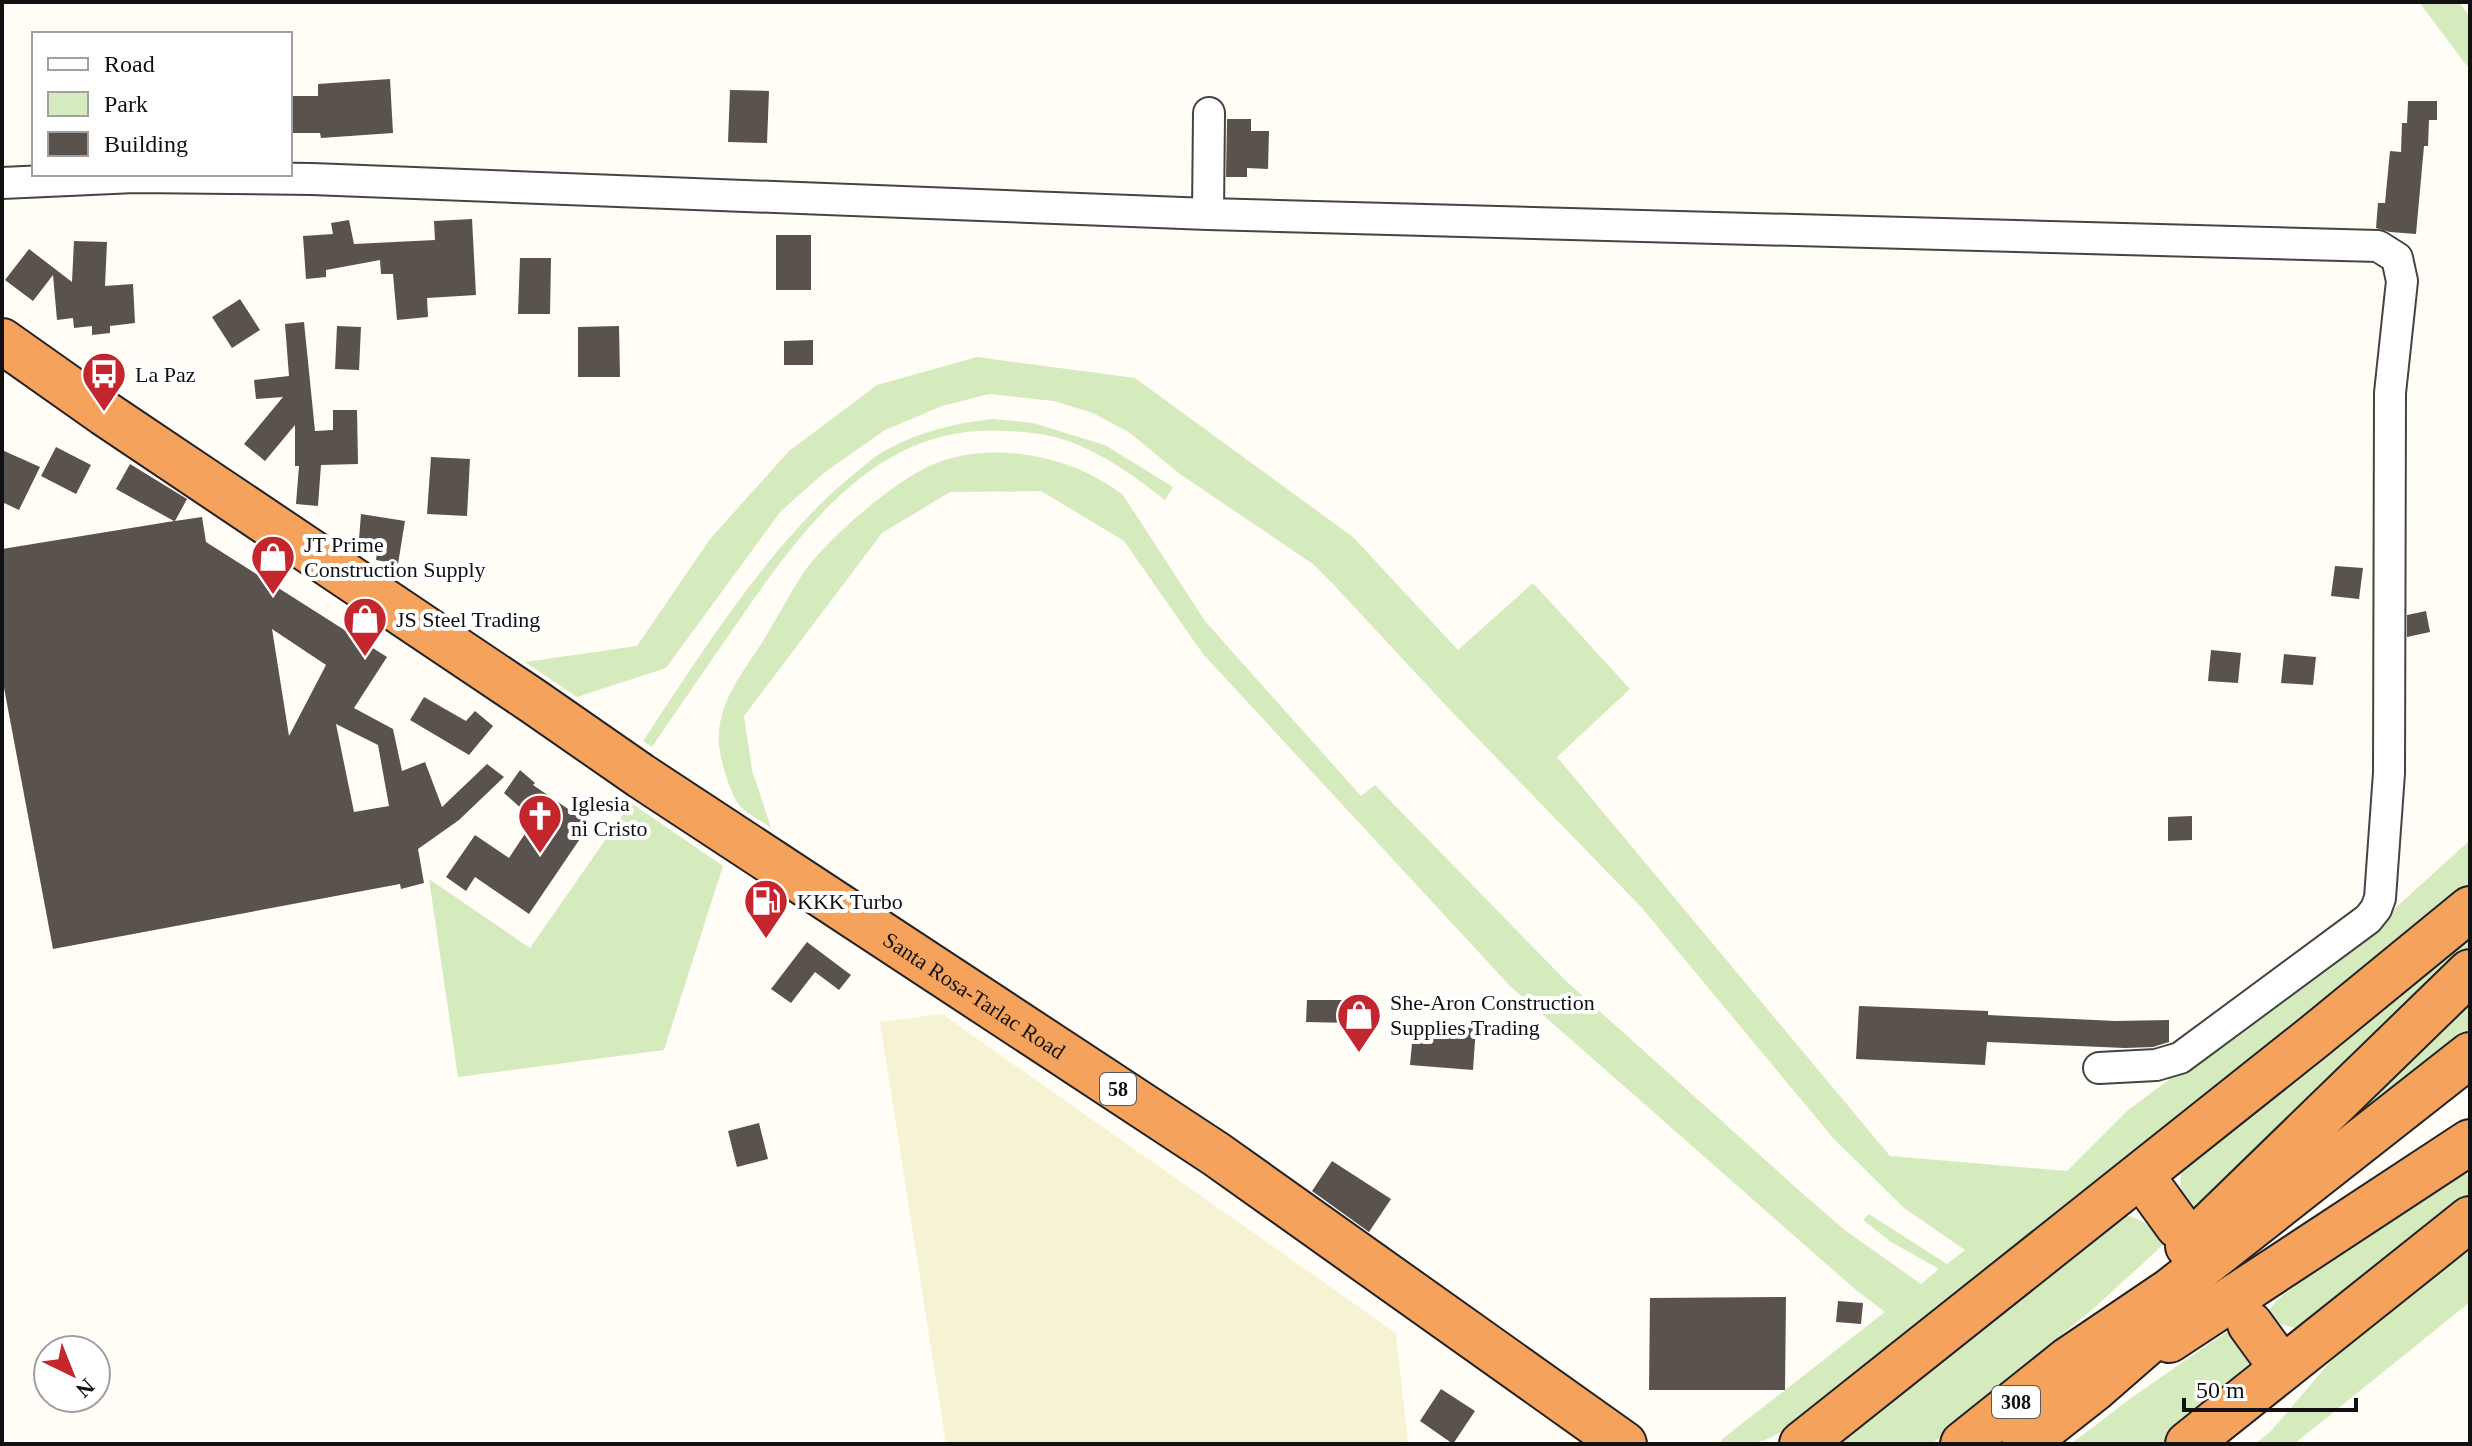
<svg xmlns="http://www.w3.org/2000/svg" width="2472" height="1446" viewBox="0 0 2472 1446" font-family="Georgia,serif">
	<rect width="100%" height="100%" fill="#fffdf5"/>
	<path fill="#f6f3d4" d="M942,1014L1396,1333L1408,1444H946L880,1022Z"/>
	<path fill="#d5ebbd" d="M2419,2H2459L2470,17V70Z
		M977,357L1135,378L1353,537L1458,650L1533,583L1630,689L1557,757L1890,1156L2067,1171L2127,1111L2381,921L2470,840V886L1802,1417C1767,1442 1766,1444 1723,1444L1721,1440L1885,1312L1856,1290L1510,986L1203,654L1124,541L1041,491L950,492L882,533L744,716L752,770L771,828C762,821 749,815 741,807C731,797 720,759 719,745C716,701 745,671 766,636C780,613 792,589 807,568C833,534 903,472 945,460C1003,442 1075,458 1123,495L1205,621L1361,796L1375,785L1566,981L1803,1194L1846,1231L1921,1284L1939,1269L1891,1242L1863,1220L1869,1214L1947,1264L1965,1250L1904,1208L1834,1139L1642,908L1452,712L1332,583L1313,564L1180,474L1130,433L1093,413L1054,401L989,394L942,406L885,430L825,472L780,512L666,668L577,697L525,662L637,646L710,539L789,451L877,385Z
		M993,419L1033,423L1105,445L1173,487L1165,500C1138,479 1111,459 1078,445C1056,435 1031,432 1007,431C874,421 798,535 731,632C705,670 678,708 652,747L643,741C700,655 770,544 849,478C862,468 874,456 888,449C921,431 956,423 993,419Z
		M631,803L723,866L664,1050L458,1077L429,879L530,948Z
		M2470,930V952L2191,1215L2180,1196L2181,1165Z
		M2470,994V1034L2271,1191Z
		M2470,1167V1203L2308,1332L2281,1324L2266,1314L2277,1300L2317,1269Z
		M2121,1214C2142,1218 2151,1227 2165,1243L2093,1309L1984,1398L1932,1444H1822Z
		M2470,1244V1302L2294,1444H2255L2271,1431L2342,1348Z
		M2235,1326L2249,1352L2252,1365L2172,1444H2071L2131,1398Z"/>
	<path fill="#5a524d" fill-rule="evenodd" d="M390,79L393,133L321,138L320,133H290V96H318V84Z
		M730,90L769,91L767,143L728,142Z
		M2408,101H2437V120H2429L2428,146H2424L2416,234L2390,232L2376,228L2378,203H2385L2390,151L2401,152L2402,123H2407Z
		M1227,119H1251V131H1269L1268,169L1247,168V177H1226Z
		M472,219L476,295L427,298L428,317L397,320L393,274H381L380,260L326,270V277L306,279L303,236L333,234L331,223L349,220L354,244L435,240L434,221Z
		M776,235H811V290H776Z
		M74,241L107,242L105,286L133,284L135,323L110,326V333L92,335V326L74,328L73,318L57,320L53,275L33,301L5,280L29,249L72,282Z
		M520,258H551L550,314H518Z
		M240,299L260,330L232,348L212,317Z
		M304,322L315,431L333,430V410H357L358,464L321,465L318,506L296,504L299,466H295V425L265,461L244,444L283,397L256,399L254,380L289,376L285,324Z
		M337,326L361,327L359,370L335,369Z
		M619,326L620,377H578V327Z
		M813,340V365H784V341Z
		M56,447L91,465L76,494L41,476Z
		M2,450L40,467L19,510L2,502Z
		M431,457L470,459L467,516L427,514Z
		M130,464L187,499L175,521L202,517L206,542L387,657L354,708L393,729L402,771L425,762L442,807L487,764L504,777L459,820L418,849L424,883L401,889L400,884L53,949L2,677V549L174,521L116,489ZM272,629L326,665L289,736ZM336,724L378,745L389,806L354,812Z
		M361,514L405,521L398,564L376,560L377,553L358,552Z
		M2335,566L2363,568L2359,599L2331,596Z
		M2426,611L2430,632L2407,637V615Z
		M2211,650L2241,653L2238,683L2208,681Z
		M2284,654L2316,657L2313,685L2281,683Z
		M424,697L466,721L475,711L493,726L469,755L410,720Z
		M520,770L535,783L533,785L590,824L529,914L475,877L466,891L446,877L475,835L509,858L534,820L504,793Z
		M2192,816V840L2168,841V817Z
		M807,942L851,975L839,990L815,972L791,1003L771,989Z
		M1307,1000H1347V1005L1372,1004V1032H1352V1023L1306,1022Z
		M1859,1006L1988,1011V1015L2115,1021L2169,1020V1042L2153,1047L2125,1048L1987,1042L1985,1065L1856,1059Z
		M1414,1022L1476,1026L1473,1070L1410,1065Z
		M759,1123L768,1159L737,1167L728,1131Z
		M1332,1161L1391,1199L1369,1232L1312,1191Z
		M1786,1297L1785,1390H1649L1650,1298Z
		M1838,1301L1863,1303L1861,1324L1836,1322Z
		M1441,1389L1475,1411L1453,1444L1420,1421Z"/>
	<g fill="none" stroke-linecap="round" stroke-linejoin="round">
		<g stroke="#444" stroke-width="34">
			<path id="minor" d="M2,183L135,177L312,179L1208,214L2378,246L2397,258L2402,281L2390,393L2389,773L2380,898L2376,909L2368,919L2180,1058L2156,1065L2099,1068
				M1208,214L1209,113"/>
		</g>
		<g stroke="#222" stroke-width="48">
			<g id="highway">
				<path id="s1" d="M2,341L104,413L533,701L641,776L1216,1154L1624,1444"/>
				<path d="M2141,1175L2178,1226"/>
				<path d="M2188,1246L2470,972"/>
				<path d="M2250,1324L2282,1368"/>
				<path d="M2169,1340L2470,1142"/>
				<path d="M1802,1444L2315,1036L2470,909"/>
				<path d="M1963,1444L2068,1360L2170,1291L2470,1055"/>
				<path d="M2024,1444L2094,1389L2188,1307"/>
				<path d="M2188,1444L2470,1219"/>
			</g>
		</g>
		<use href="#minor" stroke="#fff" stroke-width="30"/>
		<use href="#highway" stroke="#f5a25d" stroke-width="44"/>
	</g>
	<defs>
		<g id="bus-pin" transform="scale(2.3)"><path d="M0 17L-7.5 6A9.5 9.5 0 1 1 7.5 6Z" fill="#c4262e" stroke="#fff"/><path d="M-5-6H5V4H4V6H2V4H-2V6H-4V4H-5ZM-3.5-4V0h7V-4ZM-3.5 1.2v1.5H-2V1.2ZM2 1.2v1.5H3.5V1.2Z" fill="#fff"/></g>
		<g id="shop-pin" transform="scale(2.3)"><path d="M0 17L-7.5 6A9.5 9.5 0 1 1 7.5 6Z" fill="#c4262e" stroke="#fff"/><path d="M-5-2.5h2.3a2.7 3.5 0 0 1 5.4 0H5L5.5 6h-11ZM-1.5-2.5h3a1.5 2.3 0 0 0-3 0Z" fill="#fff"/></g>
		<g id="church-pin" transform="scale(2.3)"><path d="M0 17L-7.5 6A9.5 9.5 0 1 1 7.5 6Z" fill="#c4262e" stroke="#fff"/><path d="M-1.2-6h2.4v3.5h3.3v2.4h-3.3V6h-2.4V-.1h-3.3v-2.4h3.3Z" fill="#fff"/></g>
		<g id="fuel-pin" transform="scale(2.3)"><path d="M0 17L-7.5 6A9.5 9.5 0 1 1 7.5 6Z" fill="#c4262e" stroke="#fff"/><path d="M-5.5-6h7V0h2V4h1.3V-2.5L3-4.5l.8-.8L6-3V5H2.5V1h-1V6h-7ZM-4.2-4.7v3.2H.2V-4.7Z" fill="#fff"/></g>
	</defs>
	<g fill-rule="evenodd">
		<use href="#bus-pin" x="104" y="374"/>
		<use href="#shop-pin" x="273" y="557"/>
		<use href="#shop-pin" x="365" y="619"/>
		<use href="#church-pin" x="540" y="816"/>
		<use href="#fuel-pin" x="766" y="901"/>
		<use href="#shop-pin" x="1359" y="1015"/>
	</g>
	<g text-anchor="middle" stroke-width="8" stroke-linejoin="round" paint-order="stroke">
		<g fill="#fff" stroke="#585858" stroke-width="2">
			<rect x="1100" y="1073" width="36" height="32" rx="6"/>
			<rect x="1992" y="1386" width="48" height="32" rx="6"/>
		</g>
		<g font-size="20" font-weight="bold" fill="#111">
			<text x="1118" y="1096">58</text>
			<text x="2016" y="1409">308</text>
		</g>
		<g font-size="22" fill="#111" stroke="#fff" text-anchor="start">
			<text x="135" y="382">La Paz</text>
			<text x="304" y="552">JT Prime<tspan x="304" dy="25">Construction Supply</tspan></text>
			<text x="396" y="627">JS Steel Trading</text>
			<text x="571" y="811">Iglesia<tspan x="571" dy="25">ni Cristo</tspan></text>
			<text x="797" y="909">KKK Turbo</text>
			<text x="1390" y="1010">She-Aron Construction<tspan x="1390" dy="25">Supplies Trading</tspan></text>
		</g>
		<g font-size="22" fill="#111" stroke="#fff">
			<text dy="8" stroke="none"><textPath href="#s1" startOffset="1172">Santa Rosa-Tarlac Road</textPath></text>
		</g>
	</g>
	<rect width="2472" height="1446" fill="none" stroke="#111111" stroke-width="8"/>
	<rect x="32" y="32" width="260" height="144" fill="#ffffff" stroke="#a0a0a0" stroke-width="2"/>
	<rect x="48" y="58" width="40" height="12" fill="#ffffff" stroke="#a0a0a0" stroke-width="2"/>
	<text x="104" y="72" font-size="24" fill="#111111">Road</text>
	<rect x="48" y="92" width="40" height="24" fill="#d5ebbd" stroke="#a0a0a0" stroke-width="2"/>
	<text x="104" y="112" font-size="24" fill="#111111">Park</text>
	<rect x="48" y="132" width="40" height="24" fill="#5a524d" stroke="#a0a0a0" stroke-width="2"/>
	<text x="104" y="152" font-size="24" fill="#111111">Building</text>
	<g transform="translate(72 1374) rotate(137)"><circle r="38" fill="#ffffff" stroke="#a0a0a0" stroke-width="2"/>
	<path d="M0-6L14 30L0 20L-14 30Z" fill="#c4262e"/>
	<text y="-12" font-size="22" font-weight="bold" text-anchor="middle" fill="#111111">N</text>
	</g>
	<path d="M2184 1398v12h172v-12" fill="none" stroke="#111111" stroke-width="4"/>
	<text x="2196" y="1398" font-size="24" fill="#111111" stroke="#ffffff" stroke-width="6" paint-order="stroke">50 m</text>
</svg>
